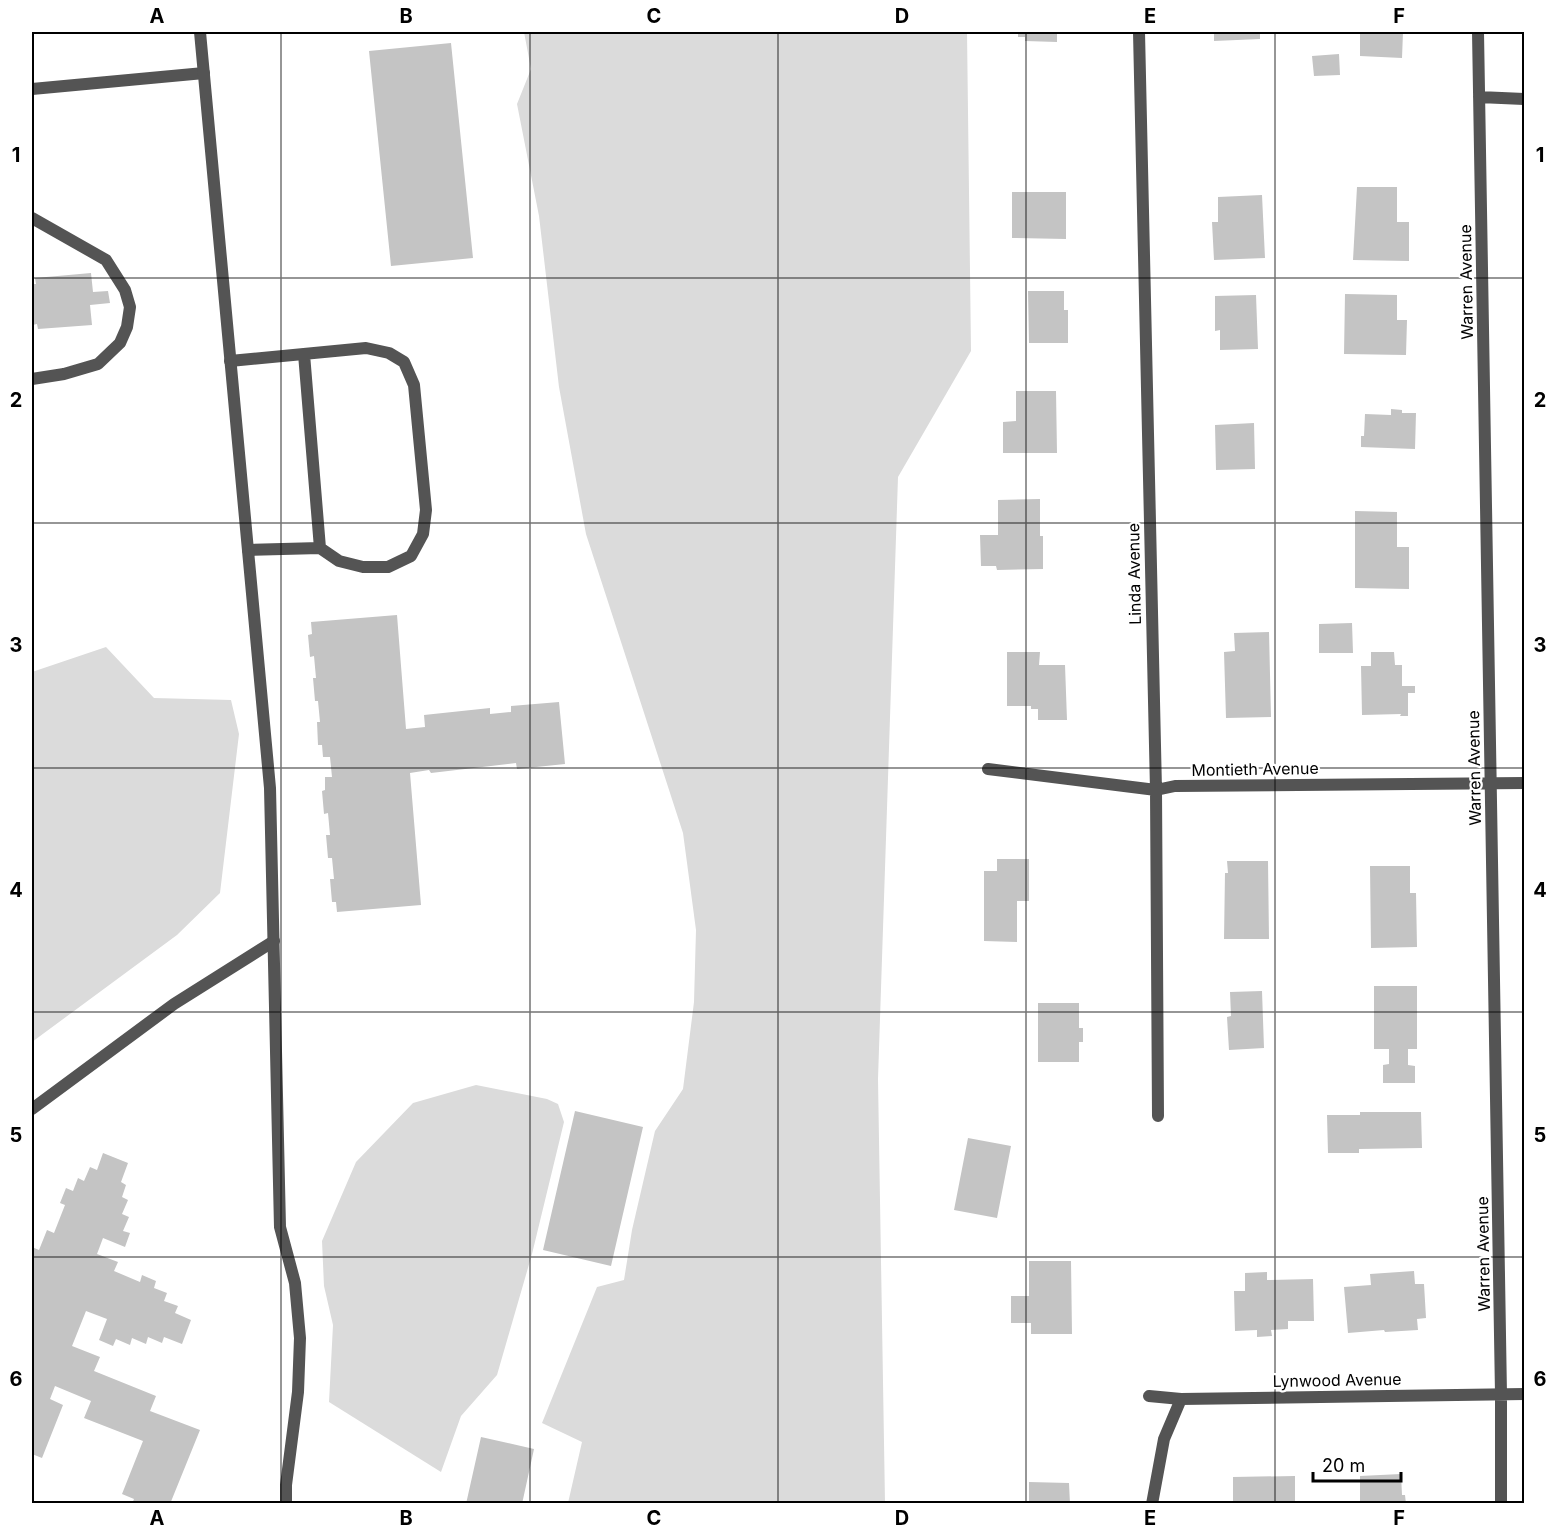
<svg xmlns="http://www.w3.org/2000/svg" width="1556" height="1535" viewBox="0 0 1556 1535" font-family="Inter,sans-serif">
	<rect width="100%" height="100%" fill="#fff"/>
	<path fill="#dbdbdb" d="M524,32H967L971,351L898,477L878,1079L885,1503H568L582,1442L542,1423L597,1287L624,1280L632,1230L655,1131L683,1089L694,1002L696,930L683,833L586,534L559,387L539,216L517,104L531,69Z
		M106,647L154,698L231,700L239,734L220,893L177,935L32,1042V672Z
		M476,1085L547,1099L558,1104L564,1122L532,1254L497,1375L461,1416L441,1472L329,1402L333,1325L324,1286L322,1241L356,1162L413,1103Z"/>
	<path fill="#c4c4c4" d="M1018,32H1057V42L1025,41V37H1018Z
		M1214,32H1260V39L1214,41Z
		M1360,32H1403L1402,58L1360,56Z
		M451,43L473,258L391,266L369,51Z
		M1339,54L1340,75L1314,76L1312,56Z
		M1357,187H1397V222H1409V261L1353,260Z
		M1012,192H1066V239L1012,238Z
		M1262,195L1265,258L1214,260L1212,222H1218V197Z
		M91,273L93,292L108,291L110,303L90,305L92,325L38,329L37,324L32,325V284H36L35,278Z
		M1028,291H1064V310H1068V343H1029Z
		M1345,294L1397,295V320H1407L1406,355L1344,354Z
		M1256,295L1258,349L1220,350V330L1215,331V296Z
		M1016,391H1056L1057,453H1003V422L1016,421Z
		M1391,409L1402,410V413H1416L1415,449L1361,447V436H1364L1365,414L1391,415Z
		M1254,423L1255,469L1216,470L1215,425Z
		M1040,499V536H1043V569L997,570L996,566H981L980,535H998V500Z
		M1355,511L1397,512V547H1409V589L1355,588Z
		M397,615L406,729L425,727L424,715L490,708V714L511,712V706L559,702L565,764L517,769L516,763L431,773L429,770L410,773L421,905L337,912L336,902H332L330,879H334L332,858H328L326,835H330L328,813L324,814L322,791L325,790V777H332L330,757H323L322,745H318L317,722H320L318,701H315L313,678H316L314,656L310,657L308,635L312,634L311,622Z
		M1352,623L1353,653H1319V624Z
		M1269,632L1271,717L1226,718L1224,652L1235,651L1234,633Z
		M1007,652H1040L1039,665H1065L1067,720H1038V709H1031V706H1007Z
		M1371,652H1394L1395,665H1402V686H1415V693H1408V716H1400L1401,714L1362,715L1361,666H1371Z
		M997,859H1029V901H1017V942L984,941V871H997Z
		M1227,861H1268L1269,939H1224L1225,873H1228Z
		M1370,866H1410V893H1416L1417,947L1371,948Z
		M1374,986H1417V1049H1408V1065L1415,1066V1083H1383V1065L1389,1064V1049H1374Z
		M1262,991L1264,1048L1229,1050L1227,1017L1231,1016L1230,992Z
		M1038,1003H1079V1028H1083V1042H1079V1062H1038Z
		M575,1111L643,1127L611,1266L543,1250Z
		M1360,1112H1421L1422,1148L1359,1149V1153H1328L1327,1115H1360Z
		M968,1138L1011,1146L997,1218L954,1210Z
		M103,1153L128,1163L121,1182L126,1185L122,1197L128,1200L122,1214L129,1217L123,1231L130,1233L125,1247L103,1238L97,1254L118,1262L114,1271L140,1282L142,1275L156,1281L154,1288L167,1293L164,1301L178,1306L175,1313L191,1320L182,1344L164,1337L162,1343L148,1337L146,1344L132,1338L130,1345L116,1339L113,1346L99,1340L107,1319L86,1311L72,1346L100,1357L94,1371L156,1396L150,1411L200,1430L170,1504H132L134,1499L122,1494L143,1441L84,1418L91,1401L55,1386L50,1399L63,1405L42,1458L32,1454V1247L39,1250L47,1230L54,1233L65,1205L60,1203L66,1188L73,1191L78,1178L84,1181L90,1167L97,1170Z
		M1029,1261H1071L1072,1334H1031V1323H1011V1296H1029Z
		M1414,1271L1415,1284H1424L1426,1318L1417,1319L1418,1330L1385,1332L1384,1330L1348,1333L1344,1287L1371,1285L1370,1274Z
		M1267,1272V1280L1313,1279L1314,1321H1288V1329L1271,1330L1272,1336L1257,1337V1330L1235,1331L1234,1291H1245V1273Z
		M481,1437L534,1449L522,1504H466Z
		M1401,1474L1402,1495H1405L1406,1504H1360V1476Z
		M1295,1476V1504H1233V1477Z
		M1029,1482L1069,1483L1070,1504H1029Z"/>
	<g fill="none" stroke-linecap="round" stroke-linejoin="round">
		<path stroke="#545454" stroke-width="12" d="M32,89L204,73
			M32,218L106,260L125,290L130,307L127,327L120,343L98,364L64,374L32,379
			M304,354L320,548
			M230,361L366,348L389,353L404,362L414,385L426,510L423,534L411,556L388,567H363L339,561L320,548L248,550
			M32,1109L174,1004L274,941
			M1152,1504L1164,1439L1181,1399"/>
		<path stroke="#545454" stroke-width="12" d="M200,32L270,788L280,1227L295,1283L300,1338L298,1392L286,1485V1504
			M1139,32L1156,790L1158,1116
			M1478,32L1501,1394V1504
			M1479,97L1524,99
			M988,769L1156,790L1175,786L1524,783
			M1149,1396L1181,1399L1524,1394"/>
	</g>
	<path fill="none" stroke="#000" stroke-width="1.5" stroke-opacity="0.55" d="M281,32V1504M530,32V1504M778,32V1504M1026,32V1504M1275,32V1504M32,278H1524M32,523H1524M32,768H1524M32,1012H1524M32,1257H1524"/>
	<g text-anchor="middle" stroke-width="4.5" stroke-linejoin="round" paint-order="stroke">
		<g font-size="16" fill="#000" stroke="#fff">
			<text transform="translate(1466 282) rotate(-91)" y="6">Warren Avenue</text>
			<text transform="translate(1134 574) rotate(-91)" y="6">Linda Avenue</text>
			<text transform="translate(1474 768) rotate(-91)" y="6">Warren Avenue</text>
			<text transform="translate(1255 769) rotate(-1)" y="6">Montieth Avenue</text>
			<text transform="translate(1483 1254) rotate(-91)" y="6">Warren Avenue</text>
			<text transform="translate(1337 1380) rotate(-1)" y="6">Lynwood Avenue</text>
		</g>
	</g>
	<rect width="1556" height="1535" fill="none" stroke="#ffffff" stroke-width="66"/>
	<path d="M1313 1472v9h88v-9" fill="none" stroke="#000000" stroke-width="3"/>
	<text x="1322" y="1472" font-size="18" fill="#000000" stroke="#ffffff" stroke-width="4.5" paint-order="stroke">20 m</text>
	<rect x="33" y="33" width="1490" height="1469" fill="none" stroke="#000" stroke-width="2"/>
	<g font-size="20" text-anchor="middle" font-weight="bold" fill="#000">
		<text x="157" y="23">A</text>
		<text x="406" y="23">B</text>
		<text x="654" y="23">C</text>
		<text x="902" y="23">D</text>
		<text x="1150" y="23">E</text>
		<text x="1399" y="23">F</text>
		<text x="16" y="162">1</text>
		<text x="1540" y="162">1</text>
		<text x="16" y="407">2</text>
		<text x="1540" y="407">2</text>
		<text x="16" y="652">3</text>
		<text x="1540" y="652">3</text>
		<text x="16" y="897">4</text>
		<text x="1540" y="897">4</text>
		<text x="16" y="1142">5</text>
		<text x="1540" y="1142">5</text>
		<text x="16" y="1386">6</text>
		<text x="1540" y="1386">6</text>
		<text x="157" y="1525">A</text>
		<text x="406" y="1525">B</text>
		<text x="654" y="1525">C</text>
		<text x="902" y="1525">D</text>
		<text x="1150" y="1525">E</text>
		<text x="1399" y="1525">F</text>
	</g>
</svg>
